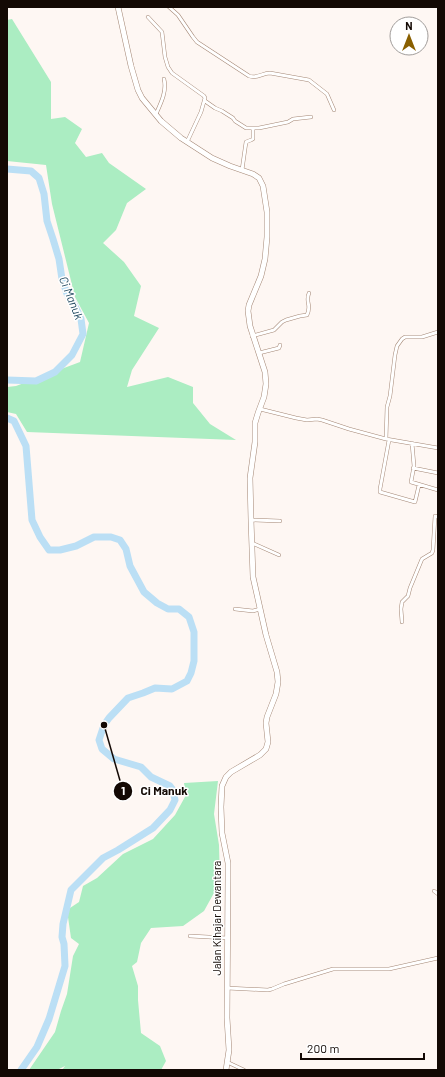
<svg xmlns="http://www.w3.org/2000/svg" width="445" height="1077" viewBox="0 0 445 1077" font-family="Barlow,sans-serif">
	<rect width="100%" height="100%" fill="#fef7f3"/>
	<path fill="#abedc2" d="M12,19L51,82V119L65,117L82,129L75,143L86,157L102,153L109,163L146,189L127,203L116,230L103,243L124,262L141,286L134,316L159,328L132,370L127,387L168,377L193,387V403L210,424L236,440L27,432L16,414L7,412V387L16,386L80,362L89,323L75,297L52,204L46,165L7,161V20Z
		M218,781L214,814L219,845L220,882L204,911L183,926L151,928L141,943L137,962L132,966L138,986V1000L141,1033L160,1046L166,1061L161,1070H62L65,1066L57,1070H29L55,1032L61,1011L67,994L73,956L79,944L71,938L67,910L79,902L83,886L97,878L123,854L153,839L175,815L186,795L184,783Z"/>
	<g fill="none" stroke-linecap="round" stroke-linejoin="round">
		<path stroke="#bbdff5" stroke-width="7" d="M7,169L31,171L39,178L44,194L47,221L53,239L59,259L62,279L67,294L74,304L81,319L83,334L72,355L55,372L36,381L7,380
			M7,418L14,421L26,446L32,520L40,537L49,550H60L76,546L94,537H111L120,540L126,549L130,566L144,592L157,603L168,609H179L189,617L194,632V661L191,673L187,681L172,689L155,688L143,693L128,698L109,718L104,725L99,740L102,749L114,759L141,767L151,777L170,786L173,790L175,800L170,810L153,828L118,850L103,858L71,890L63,924L62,937L64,944L65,966L49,1019L37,1047L21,1070"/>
		<g stroke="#a48775" stroke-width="4">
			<path id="minor" d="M169,7L178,15L193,37L197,42L249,76C257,79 262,73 270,73L309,80L327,94L334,110
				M148,17L162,32L165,57L168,67L172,73L204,96L205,98L201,112L187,142
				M205,101L215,108L222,111L233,118L235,121L246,128H259L288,122L293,119L311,117
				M156,114C161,103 167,91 164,79
				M242,170L246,142L251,140L253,139V128
				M252,336L274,330L282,322L286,320L300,316L307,315C312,305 305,302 309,293
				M259,353L279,348L280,345
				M260,409L296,418L307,420L317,419L322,420L349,429L386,439L438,448
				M386,439L387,407L390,396L395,355L397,346L402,339L405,337H422L438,332
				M389,440L380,489V492L415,502L419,485
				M412,443L414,466L411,482L438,490
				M413,468L438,473
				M251,520L280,521
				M252,543L279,555
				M235,609L253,611L260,609
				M402,622L401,609L402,602L408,596L410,588L422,559L432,553L433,550L435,516L438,517
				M434,891L438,894
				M190,936L227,938
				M227,988L268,990L272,989L284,984L333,969H389L438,958
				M227,1062L244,1070"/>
		</g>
		<g stroke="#a48775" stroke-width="6">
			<path id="primary" d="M118,7L131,66L138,90L142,98L161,121L181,138L212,158L230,166L253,174L259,178L263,186L267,212V237L265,259L261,276L249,305L248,311L250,326L265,372L266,384L264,397L258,413L255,423V442L250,478L251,520L253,577L266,635L277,672L278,682L276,694L267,717L266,723L268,742L266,749L260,755L231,772L226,777L222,786L221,807L222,833L228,863V878L227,1018L229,1050L226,1070"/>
		</g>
		<use href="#minor" stroke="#fff" stroke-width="3"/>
		<use href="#primary" stroke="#fff" stroke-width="5"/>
	</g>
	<g text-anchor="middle" stroke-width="3" stroke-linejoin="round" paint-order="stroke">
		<g font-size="11" fill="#130904" stroke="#fff">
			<text transform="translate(217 918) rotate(-90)" y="4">Jalan Kihajar Dewantara</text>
		</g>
		<g font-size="12" font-style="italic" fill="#1d465d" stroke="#fff">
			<text transform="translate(71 298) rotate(68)" y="4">Ci Manuk</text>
		</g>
	</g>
	<path fill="none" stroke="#130904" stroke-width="1.5" d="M104 725L123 791"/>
	<g fill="#130904" stroke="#fff" stroke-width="1.5">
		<circle cx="104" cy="725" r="4"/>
		<circle cx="123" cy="791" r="10"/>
	</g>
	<g font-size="12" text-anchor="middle" font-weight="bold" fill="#fff">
		<text x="123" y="795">1</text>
	</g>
	<g font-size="12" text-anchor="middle" font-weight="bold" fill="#130904" stroke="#fff" stroke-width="3" stroke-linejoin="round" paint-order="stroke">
		<text x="164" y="795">Ci Manuk</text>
	</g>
	<rect width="445" height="1077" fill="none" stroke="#130904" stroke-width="16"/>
	<g transform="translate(409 36)"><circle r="19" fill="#ffffff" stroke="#a19d9b"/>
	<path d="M0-3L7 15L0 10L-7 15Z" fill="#895f00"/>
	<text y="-6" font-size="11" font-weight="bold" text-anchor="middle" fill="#130904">N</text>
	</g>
	<path d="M301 1053v6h123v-6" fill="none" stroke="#130904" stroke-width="2"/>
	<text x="307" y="1053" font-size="12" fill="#130904" stroke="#ffffff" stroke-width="3" paint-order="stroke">200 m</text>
</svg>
